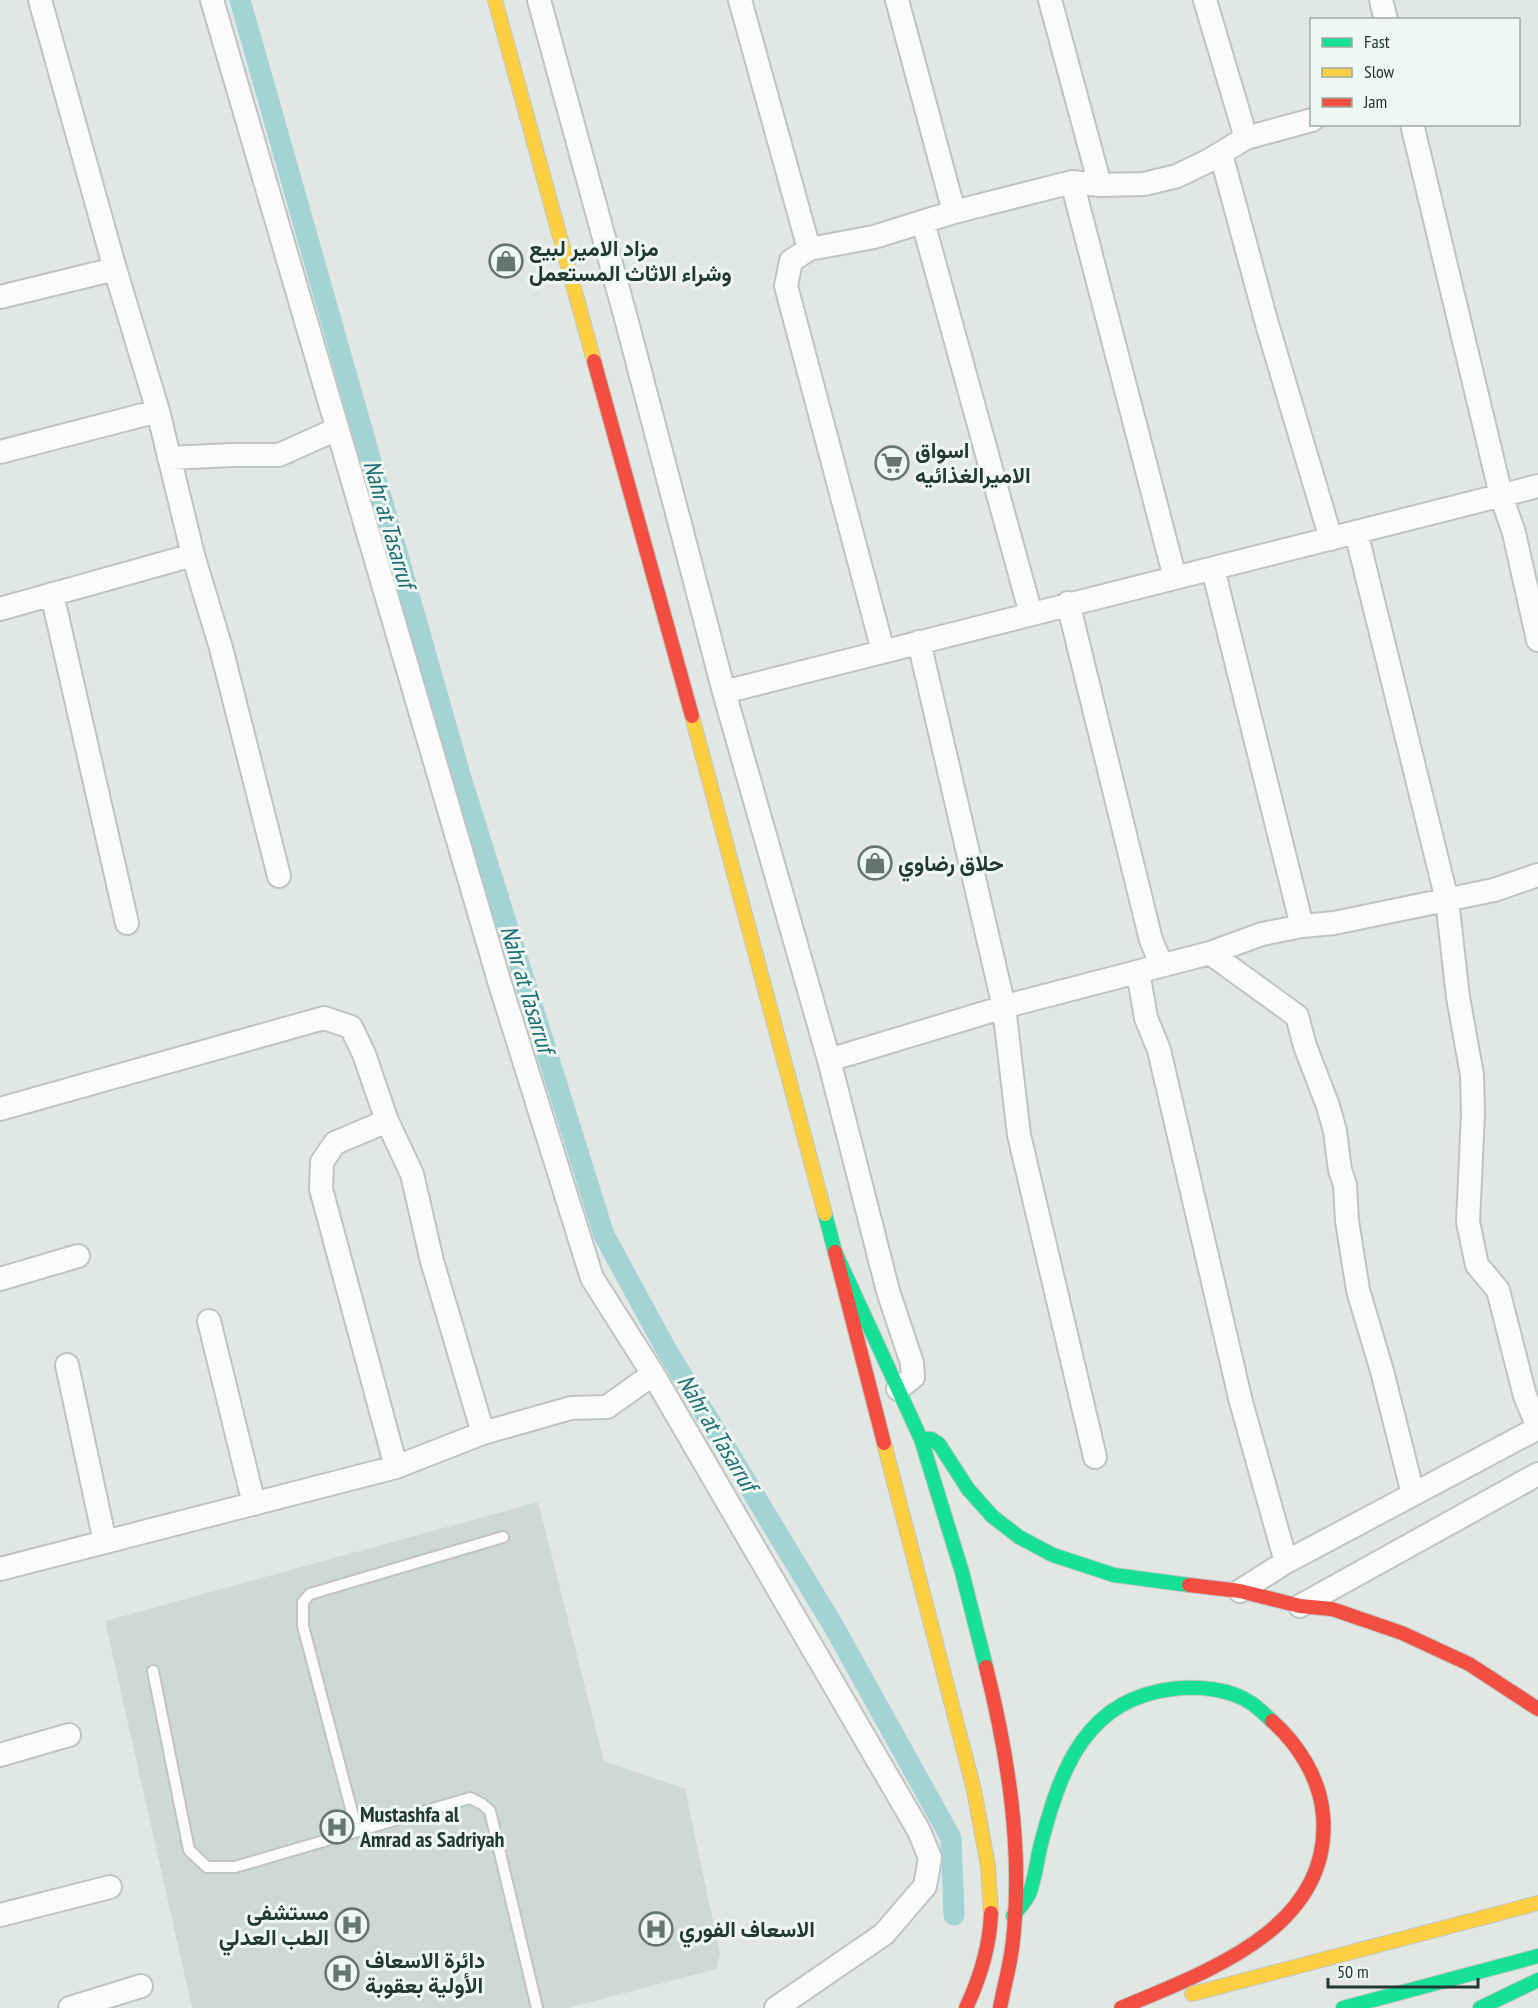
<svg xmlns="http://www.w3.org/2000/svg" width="1538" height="2008" viewBox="0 0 1538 2008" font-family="'PT Sans Narrow',Vazirmatn,sans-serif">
	<rect width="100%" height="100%" fill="#e2e7e4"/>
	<path fill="#cfd9d4" d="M538,1502L604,1761L685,1789L720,1954L716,1969L568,2008H192L105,1621Z"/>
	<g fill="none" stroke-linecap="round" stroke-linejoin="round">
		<path stroke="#a3d3d5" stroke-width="21" d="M240,0L461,778L604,1235L666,1349L834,1627L951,1838L954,1915"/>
		<g stroke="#bfc4c1" stroke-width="14">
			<path id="lane" d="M153,1671L189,1850L207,1867H235L470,1798L482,1804L490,1811L537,2008
				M357,1831L303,1626V1602L310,1594L503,1537"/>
		</g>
		<g stroke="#bfc4c1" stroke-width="26">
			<path id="street" d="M40,0L115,269L158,411L193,555L221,648L279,876
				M212,0L500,984L592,1278L653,1374
				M539,0L627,322L724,692L829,1060L888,1291L912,1363L913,1377L898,1389
				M740,0L809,249
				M897,0L954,212
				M1050,0L1100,185
				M1205,0L1246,138
				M1381,0L1386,20
				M1412,124L1501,495L1514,533L1538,640
				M1221,154L1267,324L1331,539
				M1072,182L1175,578
				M923,222L1031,614
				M0,297L115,269
				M0,452L158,411
				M169,458L232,455H279L337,429
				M1356,532L1447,900L1458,997L1472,1075L1473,1114L1468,1222L1477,1265L1498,1290L1525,1396L1538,1427
				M1213,569L1302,926
				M52,594L127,923
				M1068,603L1151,940L1161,964
				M0,609L193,555
				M919,642L1004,1007L1019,1135L1095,1457
				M883,651L786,286L791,261L809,249L874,237L954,212L1072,182L1100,185L1144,184L1177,176L1208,161L1246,138L1312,120
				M724,692L1538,486
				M1210,953L1297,1016L1305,1046L1328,1106L1335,1131L1340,1170L1345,1185L1347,1221L1358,1290L1382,1371L1413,1494
				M1138,972L1146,1018L1159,1050L1241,1402L1286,1562
				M829,1060L1014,1004L1210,953L1262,934L1302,926L1334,923L1494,890L1538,875
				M0,1109L324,1018L351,1027L364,1054L387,1121L412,1174L432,1261L483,1433
				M387,1121L335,1143L322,1162L321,1189L396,1467
				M0,1279L78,1256
				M209,1321L254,1504
				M67,1365L105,1542
				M0,1569L396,1467L483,1433L571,1408L607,1407L653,1374L919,1831L930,1858L925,1886L884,1934L776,2008
				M1240,1591L1286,1562L1538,1428
				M1300,1606L1538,1474
				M0,1755L69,1735
				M0,1915L110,1887
				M70,2008L141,1986"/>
		</g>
		<g stroke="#bec5c1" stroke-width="16">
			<path id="fast" d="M825,1214L835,1252L921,1439L962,1572L986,1667
				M921,1439H931L939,1444L968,1489L992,1516L1019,1537L1053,1555L1114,1575L1189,1585
				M1013,1916C1018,1909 1025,1902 1029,1894C1036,1877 1037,1857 1042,1840C1061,1768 1087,1699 1172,1689C1197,1686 1229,1688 1251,1703C1259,1708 1265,1715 1272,1721
				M1343,2008L1538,1956
				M1480,2008L1538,1980"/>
		</g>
		<g stroke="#bec5c1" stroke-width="16">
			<path id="slow" d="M495,0L594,361
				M692,716L825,1214
				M884,1443L974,1790L988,1866L991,1913
				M1192,1994L1538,1903"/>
		</g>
		<g stroke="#bec5c1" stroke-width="16">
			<path id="jam" d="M594,361L692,716
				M835,1252L884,1443
				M1189,1585L1240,1591L1300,1606L1332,1609L1402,1633L1469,1664L1538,1709
				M986,1667C1008,1755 1023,1849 1013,1940C1011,1963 1004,1986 1000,2008
				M966,2008C980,1978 990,1946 991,1913
				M1121,2008C1205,1972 1333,1929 1323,1815C1320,1779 1299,1745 1272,1721"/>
		</g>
		<use href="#lane" stroke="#fbfbfb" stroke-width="10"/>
		<use href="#street" stroke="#fbfbfb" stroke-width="22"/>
		<use href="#fast" stroke="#16e098" stroke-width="14"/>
		<use href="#slow" stroke="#ffcf43" stroke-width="14"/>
		<use href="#jam" stroke="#f24e42" stroke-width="14"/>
	</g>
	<defs>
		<g id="shop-ring" transform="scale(1.725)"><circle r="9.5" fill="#eff7f2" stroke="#65766f" stroke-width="1.5"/><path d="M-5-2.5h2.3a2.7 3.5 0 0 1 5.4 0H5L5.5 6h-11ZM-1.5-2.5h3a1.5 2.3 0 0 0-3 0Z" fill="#65766f"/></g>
		<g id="supermarket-ring" transform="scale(1.725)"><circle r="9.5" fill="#eff7f2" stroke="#65766f" stroke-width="1.5"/><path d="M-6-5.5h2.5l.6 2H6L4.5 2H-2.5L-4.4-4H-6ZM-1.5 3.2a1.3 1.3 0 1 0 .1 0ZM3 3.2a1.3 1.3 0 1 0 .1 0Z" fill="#65766f"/></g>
		<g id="hospital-ring" transform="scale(1.725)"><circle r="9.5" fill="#eff7f2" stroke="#65766f" stroke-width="1.5"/><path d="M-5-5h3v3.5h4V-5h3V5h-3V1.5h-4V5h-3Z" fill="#65766f"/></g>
	</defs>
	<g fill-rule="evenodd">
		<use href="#shop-ring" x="506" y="261"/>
		<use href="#supermarket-ring" x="892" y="463"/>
		<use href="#shop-ring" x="875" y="863"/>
		<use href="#hospital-ring" x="337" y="1827"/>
		<use href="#hospital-ring" x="352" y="1925"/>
		<use href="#hospital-ring" x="656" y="1929"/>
		<use href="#hospital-ring" x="342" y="1973"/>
	</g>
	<g text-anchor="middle" stroke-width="6" stroke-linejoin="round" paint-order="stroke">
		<g font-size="22" font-weight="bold" fill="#213930" stroke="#eff7f2" text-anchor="start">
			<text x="529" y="256">مزاد الامير لبيع<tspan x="529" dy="25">وشراء الاثاث المستعمل</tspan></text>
			<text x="915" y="458">اسواق<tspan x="915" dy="25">الاميرالغذائيه</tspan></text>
			<text x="898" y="871">حلاق رضاوي</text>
			<text x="360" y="1822">Mustashfa al<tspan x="360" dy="25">Amrad as Sadriyah</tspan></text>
			<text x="329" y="1920" text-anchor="end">مستشفى<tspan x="329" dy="25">الطب العدلي</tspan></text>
			<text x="679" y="1937">الاسعاف الفوري</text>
			<text x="365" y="1968">دائرة الاسعاف<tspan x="365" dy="25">الأولية بعقوبة</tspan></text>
		</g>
		<g font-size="24" font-style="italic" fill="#1d6e73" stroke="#eff7f2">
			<text transform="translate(389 524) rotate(74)" y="8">Nahr at Tasarruf</text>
			<text transform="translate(527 989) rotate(73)" y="8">Nahr at Tasarruf</text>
			<text transform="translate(717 1433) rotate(59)" y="8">Nahr at Tasarruf</text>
		</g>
	</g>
	<rect x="1310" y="18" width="210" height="108" fill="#eff7f2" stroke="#9daba4" stroke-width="1.5"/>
	<rect x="1322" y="38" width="30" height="9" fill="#16e098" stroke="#9daba4" stroke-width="1.5"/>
	<text x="1364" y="48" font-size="18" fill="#213930">Fast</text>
	<rect x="1322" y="68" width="30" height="9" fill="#ffcf43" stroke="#9daba4" stroke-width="1.5"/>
	<text x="1364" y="78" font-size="18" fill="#213930">Slow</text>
	<rect x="1322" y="98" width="30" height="9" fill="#f24e42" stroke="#9daba4" stroke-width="1.5"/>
	<text x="1364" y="108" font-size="18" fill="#213930">Jam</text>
	<path d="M1328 1978v9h150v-9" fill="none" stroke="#213930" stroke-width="3"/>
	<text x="1337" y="1978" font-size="18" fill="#213930" stroke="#eff7f2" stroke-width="4.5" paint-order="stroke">50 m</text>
</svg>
